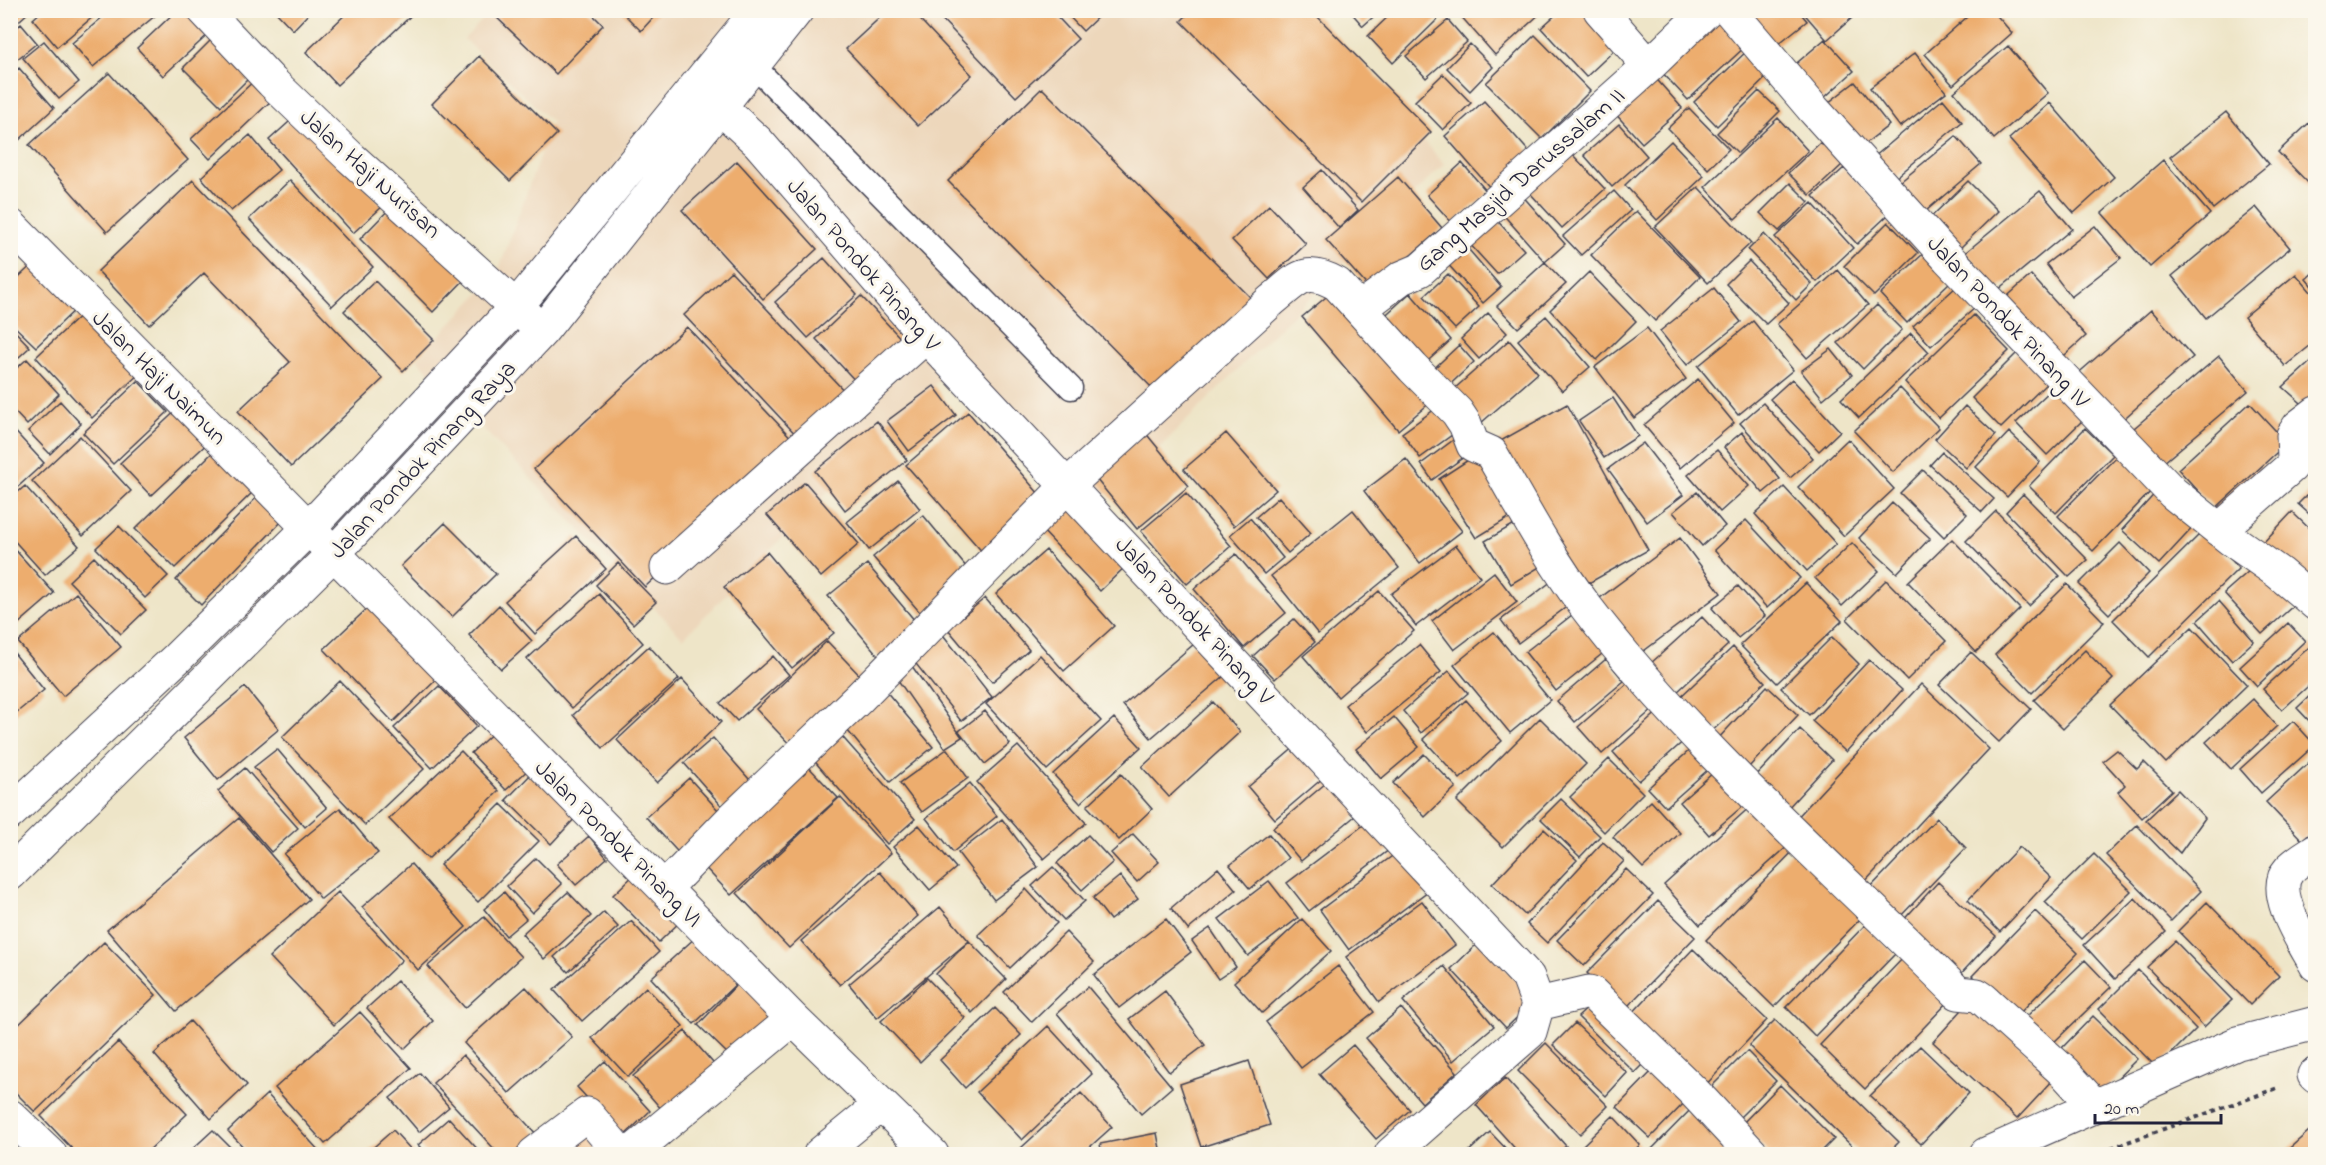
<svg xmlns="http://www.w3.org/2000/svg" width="2326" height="1165" viewBox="0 0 2326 1165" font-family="'Indie Flower',sans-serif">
	<rect width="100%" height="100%" fill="#fbf7ec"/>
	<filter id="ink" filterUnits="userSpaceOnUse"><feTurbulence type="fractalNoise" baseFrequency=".0167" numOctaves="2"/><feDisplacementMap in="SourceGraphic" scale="12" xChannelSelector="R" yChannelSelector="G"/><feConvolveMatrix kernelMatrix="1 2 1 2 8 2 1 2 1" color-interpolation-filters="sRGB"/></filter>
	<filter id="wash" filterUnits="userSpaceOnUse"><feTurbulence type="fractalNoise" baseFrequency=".008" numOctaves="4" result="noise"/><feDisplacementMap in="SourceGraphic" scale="24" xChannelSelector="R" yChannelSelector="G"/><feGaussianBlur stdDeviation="1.35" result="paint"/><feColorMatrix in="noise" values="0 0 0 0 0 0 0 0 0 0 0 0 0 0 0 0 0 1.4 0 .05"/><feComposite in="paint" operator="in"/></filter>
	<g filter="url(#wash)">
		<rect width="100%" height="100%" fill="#eee5c8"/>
		<path fill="#edd7bb" d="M491,11H1310L1444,164L1110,497L955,364L683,638L417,359L497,275L552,122L464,39Z"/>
		<g id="blocks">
			<path fill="#edad6e" d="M10,10H31L10,29Z
				M43,10H101L57,47L33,19Z
				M111,10H162L93,67L72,43Z
				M177,10H195L213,30L163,76L137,48Z
				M274,10H312L293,30Z
				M350,10H417L337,85L306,52Z
				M497,10H588L603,25L556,74L493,14Z
				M620,10H660L641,31Z
				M888,10H911L972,75L918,126L846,49Z
				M933,10H1051L1078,39L1016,97Z
				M1063,10H1105L1083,31Z
				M1192,10H1311L1431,132L1361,202L1181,21Z
				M1349,10H1381L1363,26Z
				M1395,10H1429L1438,19L1393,63L1368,36Z
				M1462,10H1544L1495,55L1459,14Z
				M1561,10H1590L1621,44L1586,77L1541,28Z
				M1734,10H1798L1807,21L1768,52Z
				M1801,10H1861L1827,40Z
				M1975,10H1992L2012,33L1953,85L1925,54Z
				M1716,11L1748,44L1688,100L1657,67Z
				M1448,20L1467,42L1426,78L1406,56Z
				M21,24L37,43L10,65V33Z
				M1535,35L1590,91L1542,139L1486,83Z
				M214,37L252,75L221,106L183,68Z
				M1825,39L1854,71L1815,106L1785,73Z
				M44,41L79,82L59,99L23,58Z
				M1470,44L1493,67L1470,91L1447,68Z
				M1752,46L1775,69L1717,126L1694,102Z
				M2008,46L2048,93L1994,139L1954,92Z
				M1915,53L1946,92L1900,127L1870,88Z
				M479,56L557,134L510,181L432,104Z
				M19,68L54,108L17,142L10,134V76Z
				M109,73L188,160L107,232L29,145Z
				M1443,74L1471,103L1443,130L1415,101Z
				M1652,74L1682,108L1642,143L1612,110Z
				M256,79L274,98L210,159L191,139Z
				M1855,82L1889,125L1857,150L1823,107Z
				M1042,88L1254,301L1159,395L948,181Z
				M1759,91L1780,111L1738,153L1717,133Z
				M1943,99L1962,122L1893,180L1874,157Z
				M1484,101L1532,155L1492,190L1445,136Z
				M2050,103L2114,177L2074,213L2009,139Z
				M1689,108L1729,149L1708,169L1668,128Z
				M2226,112L2269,164L2213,209L2170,157Z
				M299,113L383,206L353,233L269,140Z
				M1778,118L1808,151L1735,219L1705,187Z
				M2309,123L2316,130V191L2278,152Z
				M1619,124L1647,156L1612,187L1584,155Z
				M250,135L279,170L231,211L201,177Z
				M1956,136L1981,164L1920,216L1894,187Z
				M1671,141L1704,176L1657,220L1625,185Z
				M1821,142L1843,164L1810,195L1788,173Z
				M1571,153L1605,189L1562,228L1529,192Z
				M2163,160L2210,214L2150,267L2102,213Z
				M737,161L817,249L763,299L682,210Z
				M1462,163L1488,193L1453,224L1427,195Z
				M1844,168L1888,215L1857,244L1813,196Z
				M1322,170L1358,210L1339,228L1303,187Z
				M1398,177L1442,228L1371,290L1326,240Z
				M193,180L383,379L291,467L238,411L290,362L204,273L149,325L98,271Z
				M290,180L373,267L332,306L249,219Z
				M1968,181L1998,211L1958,250L1928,220Z
				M1790,183L1809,202L1779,231L1760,213Z
				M1698,187L1751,243L1708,283L1655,227Z
				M1614,191L1631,210L1581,255L1563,236Z
				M2040,191L2072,229L1998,290L1966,252Z
				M1520,193L1565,244L1545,262L1500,211Z
				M398,200L471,273L433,312L360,239Z
				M1812,203L1853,248L1817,282L1775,237Z
				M1269,205L1306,244L1269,279L1232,240Z
				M2256,207L2290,248L2206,318L2172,276Z
				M1636,211L1700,277L1655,321L1591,255Z
				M1493,216L1524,250L1497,274L1467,241Z
				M1888,222L1918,253L1874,296L1844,266Z
				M2095,226L2121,258L2071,297L2046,264Z
				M1764,234L1812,284L1796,300L1748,250Z
				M1463,243L1501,287L1483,303L1444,260Z
				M1924,253L1950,282L1907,323L1880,294Z
				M824,258L857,295L808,338L775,302Z
				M1749,261L1789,303L1766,324L1726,284Z
				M35,262L78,307L36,347L10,322V285Z
				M1545,262L1566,284L1518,328L1497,306Z
				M1838,270L1868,305L1807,358L1777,324Z
				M2316,270V291L2306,279Z
				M731,271L848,395L801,440L684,315Z
				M1589,272L1636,321L1597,360L1550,310Z
				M1448,274L1479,307L1455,329L1424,296Z
				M2296,274L2316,298V341L2285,366L2244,317Z
				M2031,275L2086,336L2056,363L2001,302Z
				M375,281L434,340L403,371L344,311Z
				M1956,287L1975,308L1931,346L1913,326Z
				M1337,288L1432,401L1398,430L1302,317Z
				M1714,288L1741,322L1687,365L1660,331Z
				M1410,293L1451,340L1420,368L1379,321Z
				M861,296L908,346L863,389L816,339Z
				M1877,305L1902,330L1863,369L1838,343Z
				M2151,310L2193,357L2118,424L2075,376Z
				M85,311L142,371L92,418L36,357Z
				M1488,313L1507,333L1479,359L1461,339Z
				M1974,315L2009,351L1939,418L1905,382Z
				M1546,316L1590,367L1562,391L1518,340Z
				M1753,321L1793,370L1738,415L1698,366Z
				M10,326L30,347L10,365Z
				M687,327L798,445L645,587L534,469Z
				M1647,328L1686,379L1634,418L1595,367Z
				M1911,333L1929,352L1859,418L1841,399Z
				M1509,340L1538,373L1481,423L1453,390Z
				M1459,345L1474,362L1442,392L1426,376Z
				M1831,349L1852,375L1823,399L1801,371Z
				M2018,352L2048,382L2001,428L1972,398Z
				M2219,356L2248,391L2163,463L2134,428Z
				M2316,357V405L2309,410L2283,387Z
				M27,359L59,394L27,425L10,407V374Z
				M1698,379L1734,423L1680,468L1644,425Z
				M1792,379L1840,431L1819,451L1770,399Z
				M138,381L168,412L113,464L83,433Z
				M934,386L956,415L909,451L887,421Z
				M1900,388L1939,428L1893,472L1854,431Z
				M2053,388L2083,420L2047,455L2016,423Z
				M1613,398L1638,436L1604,458L1579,421Z
				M60,401L81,424L50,454L28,431Z
				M1763,403L1813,458L1790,478L1740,423Z
				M2250,403L2287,443L2215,509L2178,469Z
				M1567,404L1648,550L1578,589L1497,443Z
				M182,405L213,438L151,496L120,463Z
				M1965,406L1996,435L1966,468L1935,439Z
				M1438,407L1456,432L1420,458L1402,433Z
				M968,412L1046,502L985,555L906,465Z
				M877,421L907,460L845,510L815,471Z
				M10,426L44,463L10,494Z
				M2085,428L2113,455L2056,513L2029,486Z
				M1144,431L1189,486L1137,529L1092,474Z
				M1742,432L1780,479L1763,493L1724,447Z
				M2009,432L2040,462L2007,497L1976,467Z
				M1226,433L1276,490L1234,526L1184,469Z
				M80,436L131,491L83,536L32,481Z
				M1456,438L1468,454L1432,480L1421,464Z
				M1848,439L1894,489L1844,536L1798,487Z
				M1643,443L1683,495L1647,522L1608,469Z
				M216,449L256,489L175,568L135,529Z
				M1717,450L1749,486L1720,512L1688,475Z
				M1482,451L1520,511L1476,538L1439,479Z
				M1942,452L1994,499L1982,512L1930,465Z
				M2121,452L2156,486L2093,551L2058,516Z
				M1406,459L1462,531L1420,563L1364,491Z
				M1923,470L1967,514L1944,537L1900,493Z
				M898,481L920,509L869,550L847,522Z
				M805,482L859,544L821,577L767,515Z
				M25,486L79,546L45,575L10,536V499Z
				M2316,486V520L2298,504Z
				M1784,487L1836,544L1807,571L1755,514Z
				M2159,489L2196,524L2159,564L2122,530Z
				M1697,492L1725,526L1702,546L1673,512Z
				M1186,493L1231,546L1187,584L1141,531Z
				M2023,494L2088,560L2069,577L2006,512Z
				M259,495L284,519L201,605L176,580Z
				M1279,497L1311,533L1288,553L1256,517Z
				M1072,499L1131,561L1100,591L1041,529Z
				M1892,503L1930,538L1897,573L1859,538Z
				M1353,510L1399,568L1318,634L1271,576Z
				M1996,511L2060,576L2029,606L1966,541Z
				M2292,512L2316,535V595L2262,544Z
				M923,515L972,574L923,616L873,557Z
				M1250,518L1283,558L1264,574L1230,535Z
				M1523,519L1548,562L1511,584L1485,541Z
				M1746,520L1800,578L1767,608L1714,550Z
				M445,523L496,574L452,617L401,566Z
				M119,526L168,576L145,598L96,548Z
				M2203,531L2239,568L2149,657L2113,620Z
				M576,536L606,569L535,634L505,601Z
				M1680,538L1721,593L1637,656L1596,601Z
				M1952,539L2020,609L1976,652L1908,582Z
				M1852,543L1879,571L1842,606L1815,578Z
				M2120,543L2149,573L2109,614L2079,584Z
				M10,544L54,593L10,631Z
				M1456,545L1480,577L1416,626L1391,594Z
				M1046,550L1114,626L1064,671L996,594Z
				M767,552L834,633L792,668L724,587Z
				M1236,554L1286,613L1244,648L1194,589Z
				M94,557L146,610L121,634L69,581Z
				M618,563L656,602L633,624L596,585Z
				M2258,563L2294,605L2262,634L2224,593Z
				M867,564L921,628L882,660L828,596Z
				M1494,572L1517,602L1454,650L1432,621Z
				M1886,580L1946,641L1907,680L1847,619Z
				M1552,581L1569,605L1518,643L1501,620Z
				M1806,583L1842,621L1777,683L1740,645Z
				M2067,584L2104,622L2032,693L1995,655Z
				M1738,586L1765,616L1738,638L1712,608Z
				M1379,591L1414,631L1338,697L1303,656Z
				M76,593L121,647L63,696L18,642Z
				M599,594L643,643L572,708L527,659Z
				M985,598L1029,650L992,682L948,629Z
				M2219,601L2254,641L2232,661L2197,621Z
				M371,605L439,677L393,722L324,649Z
				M499,605L532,641L501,669L469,635Z
				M1577,611L1607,650L1556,691L1525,652Z
				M1702,617L1728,645L1676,693L1650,664Z
				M1294,619L1315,642L1275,679L1253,656Z
				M2288,623L2305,641L2257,686L2240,667Z
				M2192,627L2247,685L2166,763L2110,705Z
				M940,631L992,697L961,721L909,655Z
				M1494,632L1550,700L1510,733L1454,665Z
				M1832,637L1859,664L1809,715L1781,688Z
				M1201,638L1230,671L1151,738L1123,705Z
				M827,641L867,683L796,751L756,709Z
				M2316,641V679L2282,710L2263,689Z
				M1419,645L1441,672L1367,732L1345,705Z
				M649,646L679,679L603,748L573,715Z
				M1733,647L1765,682L1709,734L1677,700Z
				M10,648L44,690L10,718Z
				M2085,650L2113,679L2063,729L2034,700Z
				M1971,652L2031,709L1999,742L1939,685Z
				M1040,655L1101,721L1047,770L986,704Z
				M773,656L789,675L737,721L720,703Z
				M907,659L962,737L945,748L891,670Z
				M1606,659L1624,681L1575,722L1557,701Z
				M1869,660L1902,690L1846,752L1812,721Z
				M1449,671L1468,693L1421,733L1403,711Z
				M1638,674L1662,701L1602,754L1578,727Z
				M682,679L721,722L657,783L617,740Z
				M340,681L424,769L365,825L282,737Z
				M1921,684L1989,749L1861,886L1793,822Z
				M439,686L477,726L432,768L394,728Z
				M1767,686L1798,715L1747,769L1716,741Z
				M245,687L279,729L218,780L184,738Z
				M885,690L933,747L890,782L843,725Z
				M2316,690V728L2297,708Z
				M2253,699L2277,726L2231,769L2206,742Z
				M1466,700L1502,741L1460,779L1423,739Z
				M1213,702L1240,732L1169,797L1142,767Z
				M1661,709L1687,738L1639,781L1613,752Z
				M985,711L1010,744L985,764L959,731Z
				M1394,717L1419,747L1381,779L1356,749Z
				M1114,718L1141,747L1080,803L1053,774Z
				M1540,718L1586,764L1503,847L1457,801Z
				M2293,721L2315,745L2261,793L2240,769Z
				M1800,729L1832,760L1786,810L1753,779Z
				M496,730L531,767L506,790L471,753Z
				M838,732L915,819L887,844L810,756Z
				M713,738L756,787L727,812L684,763Z
				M1018,746L1086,823L1044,859L977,782Z
				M1296,746L1323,778L1275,819L1248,787Z
				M1693,747L1711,767L1666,807L1648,788Z
				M277,749L327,808L305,827L254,767Z
				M947,749L968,778L922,812L900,783Z
				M2117,750L2137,769L2144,762L2172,790L2142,818L2118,792L2125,785L2103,761Z
				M461,751L499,791L428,859L389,819Z
				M1424,754L1456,787L1425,817L1393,783Z
				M2316,756V827L2302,840L2266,802Z
				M1609,759L1643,793L1604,832L1570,797Z
				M804,762L838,798L731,895L698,860Z
				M1722,765L1751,799L1709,835L1680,802Z
				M245,768L298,828L271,852L218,791Z
				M534,771L578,815L551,844L506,800Z
				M1121,774L1152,809L1119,840L1087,806Z
				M1333,777L1361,811L1301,861L1273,828Z
				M689,778L728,821L685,860L646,817Z
				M970,783L997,816L953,852L926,818Z
				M2178,790L2205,818L2180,853L2146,820Z
				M840,797L891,853L789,948L737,893Z
				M1561,799L1600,836L1580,857L1541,819Z
				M1651,801L1680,833L1643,868L1613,837Z
				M501,804L539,841L478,902L440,865Z
				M1753,804L1790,844L1700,925L1664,885Z
				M340,808L378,853L321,899L284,854Z
				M239,818L309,899L176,1011L107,930Z
				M1373,818L1394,846L1309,911L1287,883Z
				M1937,818L1966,848L1896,921L1866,892Z
				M1002,819L1038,867L994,900L958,853Z
				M919,825L956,868L930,890L893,847Z
				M2137,825L2201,891L2171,921L2106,855Z
				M1544,829L1577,860L1525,915L1492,884Z
				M1133,834L1159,862L1137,882L1111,853Z
				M1269,834L1288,858L1250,889L1230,865Z
				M1088,835L1113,862L1082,890L1057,863Z
				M589,836L607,858L576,885L557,864Z
				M1603,842L1624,861L1547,943L1527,924Z
				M1799,845L1867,912L1774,1007L1706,940Z
				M2019,847L2051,878L2000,932L1968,900Z
				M1403,848L1432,888L1349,950L1320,910Z
				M2094,854L2131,891L2082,939L2045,902Z
				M536,858L562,884L532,913L507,886Z
				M411,864L466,927L418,970L362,907Z
				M1053,867L1085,901L1064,920L1032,886Z
				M1218,868L1236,890L1188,930L1171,908Z
				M1626,869L1653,895L1584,966L1557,940Z
				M639,870L684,918L659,942L613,895Z
				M880,872L918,916L840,985L801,941Z
				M1120,876L1138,899L1110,920L1093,898Z
				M1269,881L1298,918L1248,956L1219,919Z
				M1938,882L1996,936L1957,978L1899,925Z
				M1026,889L1057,923L1010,968L978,935Z
				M338,892L402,960L334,1025L270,957Z
				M504,892L526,919L506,936L484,909Z
				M568,892L591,916L544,959L522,934Z
				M2135,898L2166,932L2115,979L2084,945Z
				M1422,901L1455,945L1379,1002L1346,957Z
				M1658,901L1695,937L1624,1010L1587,973Z
				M2207,902L2279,976L2250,1005L2178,931Z
				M940,907L969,941L877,1018L849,984Z
				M2035,911L2078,953L2015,1018L1972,976Z
				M604,912L618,927L568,972L554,957Z
				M484,917L521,957L465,1008L428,966Z
				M1166,919L1191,952L1119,1008L1094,975Z
				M1302,919L1331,951L1262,1013L1234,982Z
				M631,921L659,952L582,1021L554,990Z
				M1865,925L1895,954L1815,1036L1786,1007Z
				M1210,928L1236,967L1218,979L1192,941Z
				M1066,932L1094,962L1032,1022L1004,992Z
				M697,936L739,981L694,1024L651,978Z
				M969,941L1006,979L972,1013L936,974Z
				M2175,941L2232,1000L2204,1027L2147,967Z
				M104,942L156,995L35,1112L10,1087V1033Z
				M1479,942L1535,1000L1506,1028L1451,969Z
				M1693,949L1767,1020L1699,1092L1625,1021Z
				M1905,956L1950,1000L1865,1089L1820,1045Z
				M2085,960L2111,987L2051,1045L2025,1018Z
				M1338,966L1374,1012L1301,1068L1266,1022Z
				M1444,966L1494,1026L1453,1061L1403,1001Z
				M2138,970L2196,1029L2157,1068L2099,1009Z
				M927,978L965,1018L920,1062L881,1021Z
				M742,979L775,1012L731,1057L698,1025Z
				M397,981L433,1021L404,1049L367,1008Z
				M526,987L572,1037L509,1093L464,1043Z
				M646,987L683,1026L628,1077L592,1038Z
				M1088,987L1172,1087L1141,1114L1057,1013Z
				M1165,991L1205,1045L1169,1072L1129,1019Z
				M1971,1000L2055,1078L2017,1119L1933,1042Z
				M1595,1001L1652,1056L1635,1073L1578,1017Z
				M995,1008L1021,1035L965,1088L940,1060Z
				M1401,1008L1457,1072L1422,1103L1366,1038Z
				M360,1012L411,1068L325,1144L275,1088Z
				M2093,1016L2137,1059L2102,1093L2059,1051Z
				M1775,1020L1899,1142L1887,1154H1860L1749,1046Z
				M190,1021L247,1085L211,1119L154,1054Z
				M1575,1023L1627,1073L1606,1096L1553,1045Z
				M1048,1026L1092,1074L1022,1140L977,1092Z
				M685,1031L720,1071L668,1117L633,1076Z
				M118,1042L187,1114L145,1154H77L41,1116Z
				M1546,1043L1608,1106L1580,1134L1518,1071Z
				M1353,1045L1410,1110L1376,1139L1319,1074Z
				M1920,1046L1969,1093L1921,1144L1870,1096Z
				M1747,1051L1776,1081L1736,1121L1707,1091Z
				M463,1055L539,1137L520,1154H499L433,1083Z
				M605,1061L650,1111L623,1137L577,1087Z
				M1249,1061L1270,1125L1201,1147L1180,1084Z
				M1656,1067L1689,1098L1650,1138L1617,1107Z
				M420,1073L449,1107L419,1132L390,1098Z
				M1505,1078L1566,1146L1556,1154H1520L1476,1105Z
				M1780,1085L1834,1139L1819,1154H1771L1741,1125Z
				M1081,1093L1112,1127L1082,1154H1027L1021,1148Z
				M267,1094L322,1154H250L228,1131Z
				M1696,1104L1748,1154H1647Z
				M1613,1116L1640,1145L1630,1154H1590L1582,1146Z
				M449,1118L482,1154H427L418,1145Z
				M2316,1125V1154H2283Z
				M583,1126L613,1154H577L566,1144Z
				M213,1130L237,1154H187Z
				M393,1130L415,1154H366Z
				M1490,1132L1511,1154H1466Z
				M1157,1133L1161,1154H1102L1100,1144Z"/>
		</g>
	</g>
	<g filter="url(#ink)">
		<use href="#blocks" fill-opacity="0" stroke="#413f50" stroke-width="1.5"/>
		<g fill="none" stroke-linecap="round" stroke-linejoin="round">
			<g stroke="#413f50" stroke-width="25">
				<path id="service" d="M743,55L1071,388"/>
			</g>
			<g stroke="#413f50" stroke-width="35">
				<path id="minor" d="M204,10L272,82L350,157L538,327
					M1600,10L1649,66
					M1729,10L1814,110L1948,258L2173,493L2232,540L2279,573L2316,604
					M700,89L758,142L926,336L1528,977L1538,1004L1530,1032L1391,1154
					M10,225L793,1019L932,1154
					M1360,309L1401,278L1420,270L1649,66L1707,10
					M2219,530L2292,466L2294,458L2293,435L2299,426L2316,413
					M667,568L926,336
					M2316,850C2307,856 2296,862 2289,870C2269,892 2304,943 2316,965
					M665,888L732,819L859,698L1068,485L1272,300C1298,279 1304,266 1337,284L1413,368L1457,412L1465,424L1473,445L1491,453C1521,505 1550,559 1586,607C1693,748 1834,868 1958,993L1977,995L1983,999L2064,1072L2095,1106
					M1538,1004L1589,992L1592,993L1695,1093L1752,1154
					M2314,1075L2316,1077
					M10,1116L50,1154
					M534,1154L587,1114L621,1154
					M630,1154L793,1019
					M820,1154L880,1105
					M1986,1154L2238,1043L2316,1023"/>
			</g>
			<g stroke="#413f50" stroke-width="35">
				<path id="secondary" d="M10,813L177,658L309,528L516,307L758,10
					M10,874L333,554L542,331L797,10"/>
			</g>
			<path stroke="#413f50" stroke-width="4" stroke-dasharray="4.5 4.5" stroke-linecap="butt" d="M2094,1154L2278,1088"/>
			<use href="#service" stroke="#fff" stroke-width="22"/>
			<use href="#minor" stroke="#fff" stroke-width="33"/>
			<use href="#secondary" stroke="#fff" stroke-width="33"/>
		</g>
	</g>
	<g text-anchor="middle" stroke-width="6" stroke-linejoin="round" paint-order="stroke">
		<g font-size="24" fill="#22223b" stroke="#fbf7ec">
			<text transform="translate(371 173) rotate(42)" y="8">Jalan Haji Nurisan</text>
			<text transform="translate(1520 179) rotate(-41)" y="8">Gang Masjid Darussalam II</text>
			<text transform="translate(864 264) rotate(49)" y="8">Jalan Pondok Pinang V</text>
			<text transform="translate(2009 321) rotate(47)" y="8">Jalan Pondok Pinang IV</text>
			<text transform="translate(160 377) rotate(45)" y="8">Jalan Haji Naimun</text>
			<text transform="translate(422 459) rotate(-47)" y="8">Jalan Pondok Pinang Raya</text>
			<text transform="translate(1195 620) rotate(47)" y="8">Jalan Pondok Pinang V</text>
			<text transform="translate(619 843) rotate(45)" y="8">Jalan Pondok Pinang VI</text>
		</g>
	</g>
	<rect width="2326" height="1165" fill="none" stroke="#fbf7ec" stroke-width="36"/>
	<path d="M2095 1114v9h126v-9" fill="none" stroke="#22223b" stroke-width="3"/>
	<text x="2104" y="1114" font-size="18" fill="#22223b" stroke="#fbf7ec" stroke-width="4.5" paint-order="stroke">20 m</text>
</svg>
